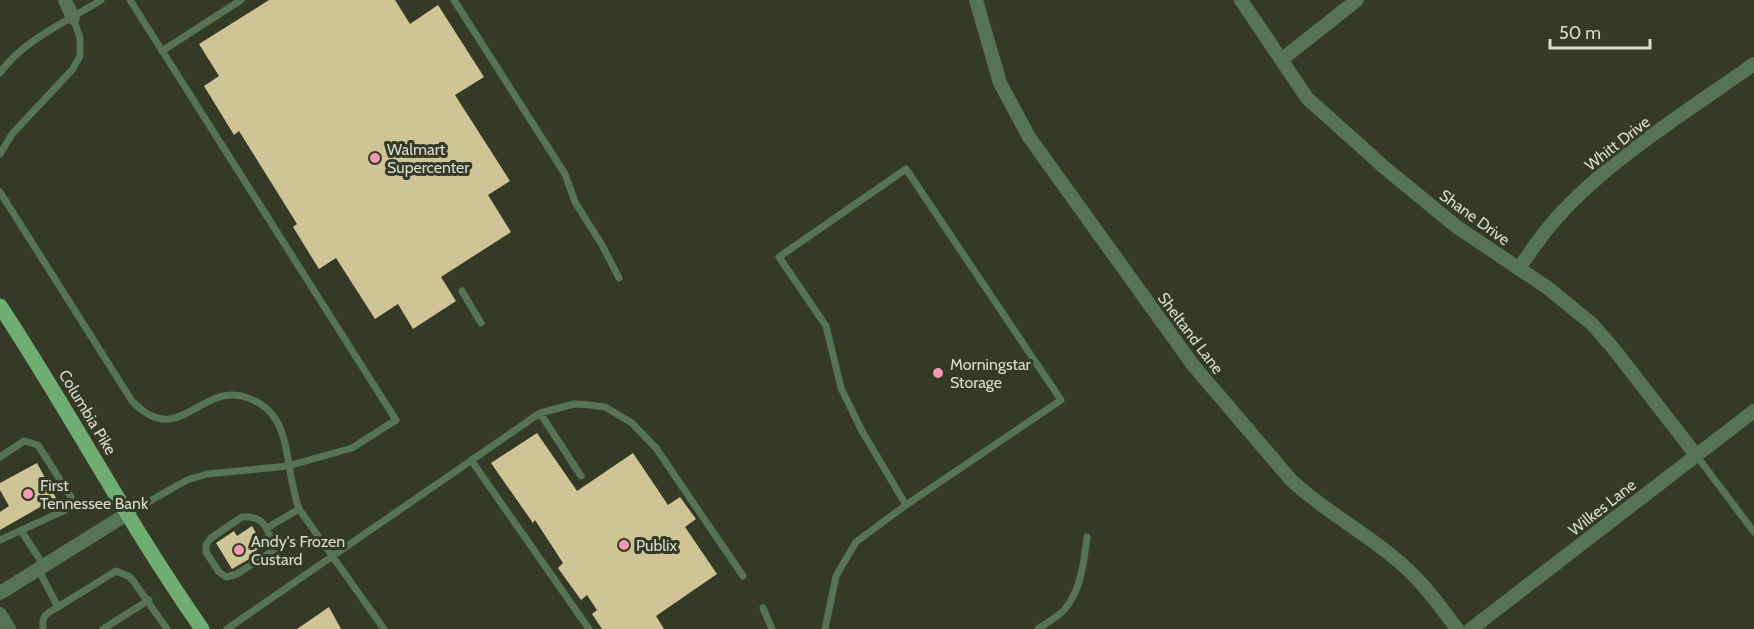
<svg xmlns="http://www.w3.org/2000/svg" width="1754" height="629" viewBox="0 0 1754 629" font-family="Cabin,sans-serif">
	<rect width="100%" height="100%" fill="#343a25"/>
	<path fill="#cfc495" d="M269,0H395L410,24L438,5L484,77L455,95L510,181L488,195L511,232L441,277L456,301L413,329L398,304L375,319L336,258L319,269L293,227L297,224L239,131L234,135L204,86L219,76L199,44Z
		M537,433L577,491L633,453L668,505L680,497L696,519L685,527L717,574L656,616L664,629H602L592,614L597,610L587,595L581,600L558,568L563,563L535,520L533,523L491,463Z
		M37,463L56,498L0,530V512L9,506L0,490V483Z
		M252,526L263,546L249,555L251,558L232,569L216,543L234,531L237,536Z
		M329,607L341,629H297Z"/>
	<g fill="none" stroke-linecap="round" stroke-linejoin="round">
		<path stroke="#567356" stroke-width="7" d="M454,0L565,174L575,202L602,245L619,278
			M162,51L241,0
			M0,73C23,40 68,21 101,0
			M0,154L12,134L72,70L80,56V38L73,18
			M0,192L132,401C179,451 201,380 248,398C260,402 270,410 276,420C289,440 289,483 299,509L384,629
			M462,291L481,323
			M540,413L581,476
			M1696,455L1754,532
			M0,457L24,441L38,445L71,497L65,510L0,540
			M471,460L589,629
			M127,514L187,480L207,474L288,466L352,448L396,420L130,0
			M242,517C266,515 268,531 274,550L237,574L226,577L219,572L206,552V545L211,538Z
			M267,528L299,509
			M22,532L44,566
			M38,569L58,607C46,614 42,614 43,629
			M58,607L116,571L130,577L134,582L167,629
			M763,608L772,629
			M103,629L149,600
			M227,629L540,413L574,404L590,405L605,407L632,423L656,448L743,576
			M825,629L836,576L856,542L906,505L1061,400L906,169L779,257L826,326L841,388L862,431L906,505
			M1038,629C1046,623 1058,617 1065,609C1081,590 1084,561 1087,537"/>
		<path stroke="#567356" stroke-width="14" d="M65,0L73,18
			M976,0L1000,83L1029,137L1193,365L1291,480C1322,509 1359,529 1392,556C1418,576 1438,603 1457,629
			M1241,0L1307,98L1385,168L1457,227L1548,288L1592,324L1613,348L1696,455
			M1281,60L1357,0
			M1519,268C1533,248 1547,227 1564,210C1617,154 1691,109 1754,64
			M0,593L127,514
			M0,614L9,629
			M1471,629L1754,411"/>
		<path stroke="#70ad72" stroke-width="15" d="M0,306C70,412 129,525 202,629"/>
	</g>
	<g fill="#f19ab2" stroke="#343a25" stroke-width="2">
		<circle cx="375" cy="158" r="6"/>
		<circle cx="938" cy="373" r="6"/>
		<circle cx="28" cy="494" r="6"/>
		<circle cx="624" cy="545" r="6"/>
		<circle cx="239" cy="550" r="6"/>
	</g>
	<g text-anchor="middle" stroke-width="6" stroke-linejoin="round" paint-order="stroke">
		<g font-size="16" fill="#d8dccf" stroke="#343a25">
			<text transform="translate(1617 143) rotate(-38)" y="6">Whitt Drive</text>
			<text transform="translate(1475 217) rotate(36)" y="6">Shane Drive</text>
			<text transform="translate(1191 333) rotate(53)" y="6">Sheltand Lane</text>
			<text transform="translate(88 412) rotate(59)" y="6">Columbia Pike</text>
			<text transform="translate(1602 507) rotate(-38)" y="6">Wilkes Lane</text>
		</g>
		<g font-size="16" fill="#d8dccf" stroke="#343a25" text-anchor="start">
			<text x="387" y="155">Walmart<tspan x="387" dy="18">Supercenter</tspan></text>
			<text x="950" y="370">Morningstar<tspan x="950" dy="18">Storage</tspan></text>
			<text x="40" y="491">First<tspan x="40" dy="18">Tennessee Bank</tspan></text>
			<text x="251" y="547">Andy's Frozen<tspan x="251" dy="18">Custard</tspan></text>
			<text x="636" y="551">Publix</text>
		</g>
	</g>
	<path d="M1550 39v9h100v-9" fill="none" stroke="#d8dccf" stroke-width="3"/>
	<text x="1559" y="39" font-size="18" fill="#d8dccf" stroke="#343a25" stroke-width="4.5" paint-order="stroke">50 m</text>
</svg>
